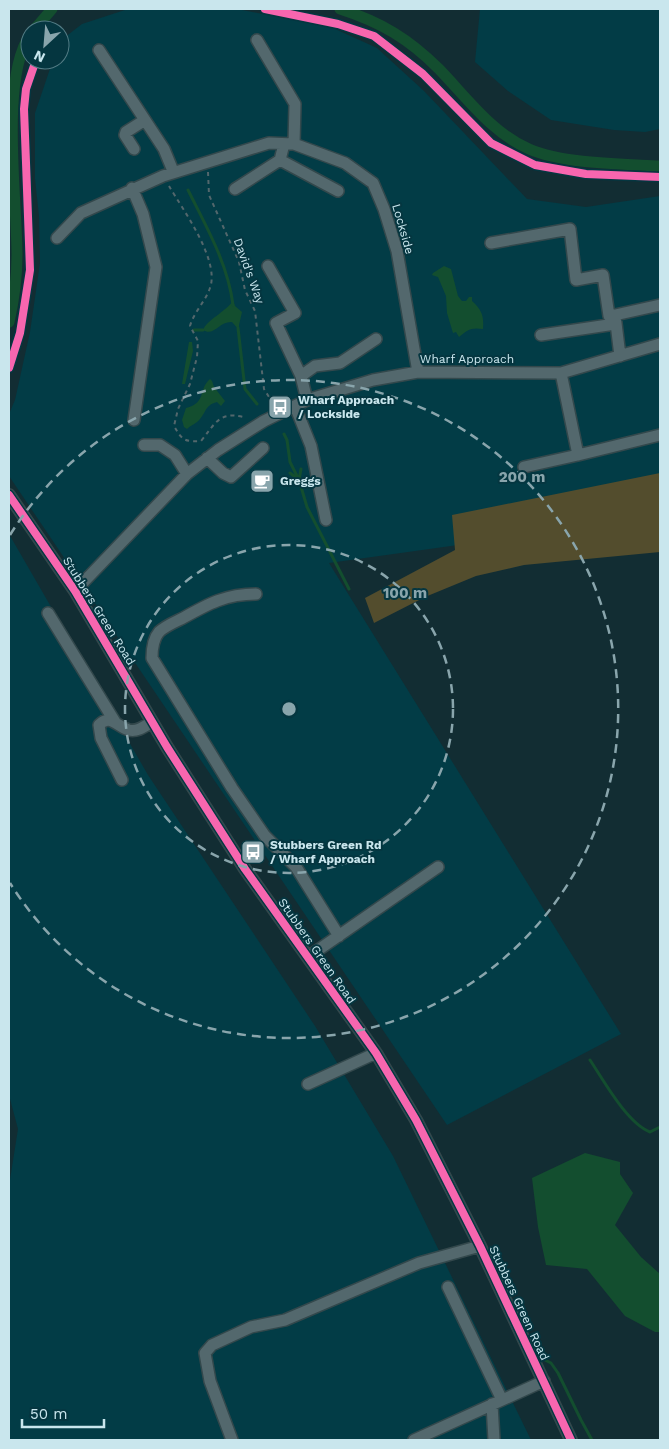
<svg xmlns="http://www.w3.org/2000/svg" width="669" height="1449" viewBox="0 0 669 1449" font-family="'Work Sans',sans-serif">
	<rect width="100%" height="100%" fill="#122d33"/>
	<path fill="#023c46" d="M128,9H237L333,28L377,48L424,91L527,199L586,207L660,196V517L329,563L621,1034L447,1125L9,476V414L15,400L30,332L40,263L39,216L35,179V113L53,60H60V41L82,24Z
		M480,9H660V129L645,132L614,130L551,120L508,91L475,62Z
		M9,534L148,775L315,1026L393,1156L531,1440H9V1186L18,1129L9,1095Z"/>
	<path fill="#534d2d" d="M660,473V552L524,565L476,576L425,597L374,623L365,598L455,550L452,515Z"/>
	<path fill="#134e2f" d="M444,266L451,269L458,296L462,301H466L469,297H472V301C482,310 484,316 483,329C471,327 467,330 459,337L456,332L453,333L447,313L446,296L438,277L432,275L433,273Z
		M233,301L235,306L242,312L239,325V330L232,322C219,321 214,337 203,330C207,320 225,312 233,301Z
		M189,342H192L193,351L185,384H182Z
		M210,379L212,381L214,387L225,401L221,406L217,402C204,405 206,415 197,422C193,425 190,426 187,429L184,427L182,420L186,408C207,403 198,389 210,379Z
		M585,1153L620,1162V1174L633,1193L615,1225L641,1257L660,1274V1332H655L625,1316L587,1269L546,1265L538,1227L532,1178Z"/>
	<g fill="none" stroke-linecap="round" stroke-linejoin="round">
		<path stroke="#134e2f" stroke-width="3" d="M188,190C206,226 228,264 233,305
			M238,328L245,389L257,404
			M194,330H203
			M284,434L287,440L290,462L299,480L307,507L349,589
			M290,473L299,480L301,469
			M590,1060C604,1081 627,1123 650,1132L660,1127
			M543,1359L551,1363L558,1373L581,1420L592,1440"/>
		<path stroke="#134e2f" stroke-width="11" d="M340,9C381,22 409,39 439,69C467,98 492,133 529,149C564,164 622,164 660,166
			M34,30L52,9
			M9,322C14,300 17,278 17,255C17,200 0,78 30,35"/>
		<g stroke="#33484c" stroke-width="14">
			<path id="minor" d="M257,40L295,104L294,144
				M99,50L164,149L173,171
				M134,149L125,135L126,132L145,120
				M280,160L338,191
				M132,188L143,214L156,267L134,420
				M235,189L280,160L284,144
				M57,238L81,213L163,176L269,143L294,144L345,163L373,183L384,209L397,251L418,372
				M491,243L570,229L576,280L603,275L609,316L615,315
				M268,266L295,313L276,323L301,376L307,400
				M541,335L615,324
				M620,356L615,315L660,305
				M561,373L578,455L660,435
				M301,376L315,366L340,363L376,339
				M295,406L311,446L326,520
				M144,445H160L175,455L187,474
				M207,458L223,473L231,477L263,448
				M524,467L578,455
				M9,495L75,591L167,747L245,869L376,1053L416,1120L480,1246L571,1440
				M75,591L187,474L218,450L264,421L307,400L373,380L418,372L561,373L660,344
				M256,594C226,594 208,604 183,618C175,622 165,626 159,632C153,639 152,649 152,658L232,788L265,836L296,867L339,936
				M48,613L115,722
				M122,780L101,738L99,725C110,713 117,727 129,730C138,732 145,726 152,722
				M308,957L438,867
				M308,1084L376,1053
				M448,1287L502,1400
				M492,1404L494,1440
				M232,1440L210,1381L205,1353L212,1345L251,1327L285,1320L419,1263L480,1246
				M414,1440L544,1381"/>
		</g>
		<path stroke="#53676c" stroke-width="2" stroke-dasharray="4 4" stroke-linecap="butt" d="M208,172L209,195L239,262L245,290L255,311L264,389L274,405
			M169,186C183,210 220,260 210,288C205,302 194,312 190,326L198,341L197,357L190,384L178,409L174,426C182,440 184,442 201,441C215,424 219,411 243,417"/>
		<use href="#minor" stroke="#53686d" stroke-width="11"/>
		<g stroke="#053640" stroke-width="11">
			<path id="cycleway" d="M265,9L338,24L374,36L423,74L491,143L535,165L586,174L660,177
				M9,368L20,333L30,270L24,109L26,89L36,60
				M9,495L75,591L167,747L245,869L376,1053L416,1120L480,1246L571,1440"/>
		</g>
		<use href="#cycleway" stroke="#f766af" stroke-width="8"/>
	</g>
	<g fill="none" stroke="#89a5ac" stroke-width="2.5" stroke-dasharray="9 6">
		<circle cx="289" cy="709" r="164"/>
		<path d="M10 535A329 329 0 1 1 10 883"/>
	</g>
	<defs>
		<g id="bus-square" transform="scale(1.25)"><rect x="-9" y="-9" width="18" height="18" rx="4" fill="#89a5ac" stroke="#053640"/><path d="M-5-6H5V4H4V6H2V4H-2V6H-4V4H-5ZM-3.5-4V0h7V-4ZM-3.5 1.2v1.5H-2V1.2ZM2 1.2v1.5H3.5V1.2Z" fill="#fff"/></g>
		<g id="cafe-square" transform="scale(1.25)"><rect x="-9" y="-9" width="18" height="18" rx="4" fill="#89a5ac" stroke="#053640"/><path d="M-5.5-4.5H6V0H3Q3 3.5 0 3.5H-2.5Q-5.5 3.5-5.5 0ZM3-3.2v2h1.7v-2ZM-6 4.5H4V6H-6Z" fill="#fff"/></g>
	</defs>
	<g fill-rule="evenodd">
		<use href="#bus-square" x="280" y="407"/>
		<use href="#cafe-square" x="262" y="481"/>
		<use href="#bus-square" x="253" y="852"/>
	</g>
	<g text-anchor="middle" stroke-width="4" stroke-linejoin="round" paint-order="stroke">
		<g font-size="12" fill="#c9e6ed" stroke="#053640">
			<text transform="translate(403 229) rotate(74)" y="4">Lockside</text>
			<text transform="translate(249 271) rotate(70)" y="4">David's Way</text>
			<text x="467" y="363">Wharf Approach</text>
			<text transform="translate(99 611) rotate(58)" y="4">Stubbers Green Road</text>
			<text transform="translate(317 951) rotate(55)" y="4">Stubbers Green Road</text>
			<text transform="translate(519 1303) rotate(65)" y="4">Stubbers Green Road</text>
		</g>
		<g font-size="12" font-weight="bold" fill="#c9e6ed" stroke="#053640" text-anchor="start">
			<text x="298" y="404">Wharf Approach<tspan x="298" dy="14">/ Lockside</tspan></text>
			<text x="280" y="485">Greggs</text>
			<text x="270" y="849">Stubbers Green Rd<tspan x="270" dy="14">/ Wharf Approach</tspan></text>
		</g>
	</g>
	<circle cx="289" cy="709" r="8" fill="#89a5ac" stroke="#053640" stroke-width="2.5"/>
	<g font-size="15" text-anchor="middle" font-weight="bold" fill="#89a5ac" stroke="#053640" stroke-width="4" stroke-linejoin="round" paint-order="stroke">
		<text x="522" y="482">200 m</text>
		<text x="405" y="598">100 m</text>
	</g>
	<rect width="669" height="1449" fill="none" stroke="#c9e6ed" stroke-width="20"/>
	<g transform="translate(45 45) rotate(206)"><circle r="24" fill="#053640" stroke="#537c85"/>
	<path d="M0-4L9 19L0 12L-9 19Z" fill="#89a5ac"/>
	<text y="-8" font-size="14" font-weight="bold" text-anchor="middle" fill="#c9e6ed">N</text>
	</g>
	<path d="M22 1419v8h82v-8" fill="none" stroke="#c9e6ed" stroke-width="2.5"/>
	<text x="30" y="1419" font-size="15" fill="#c9e6ed" stroke="#053640" stroke-width="4" paint-order="stroke">50 m</text>
</svg>
